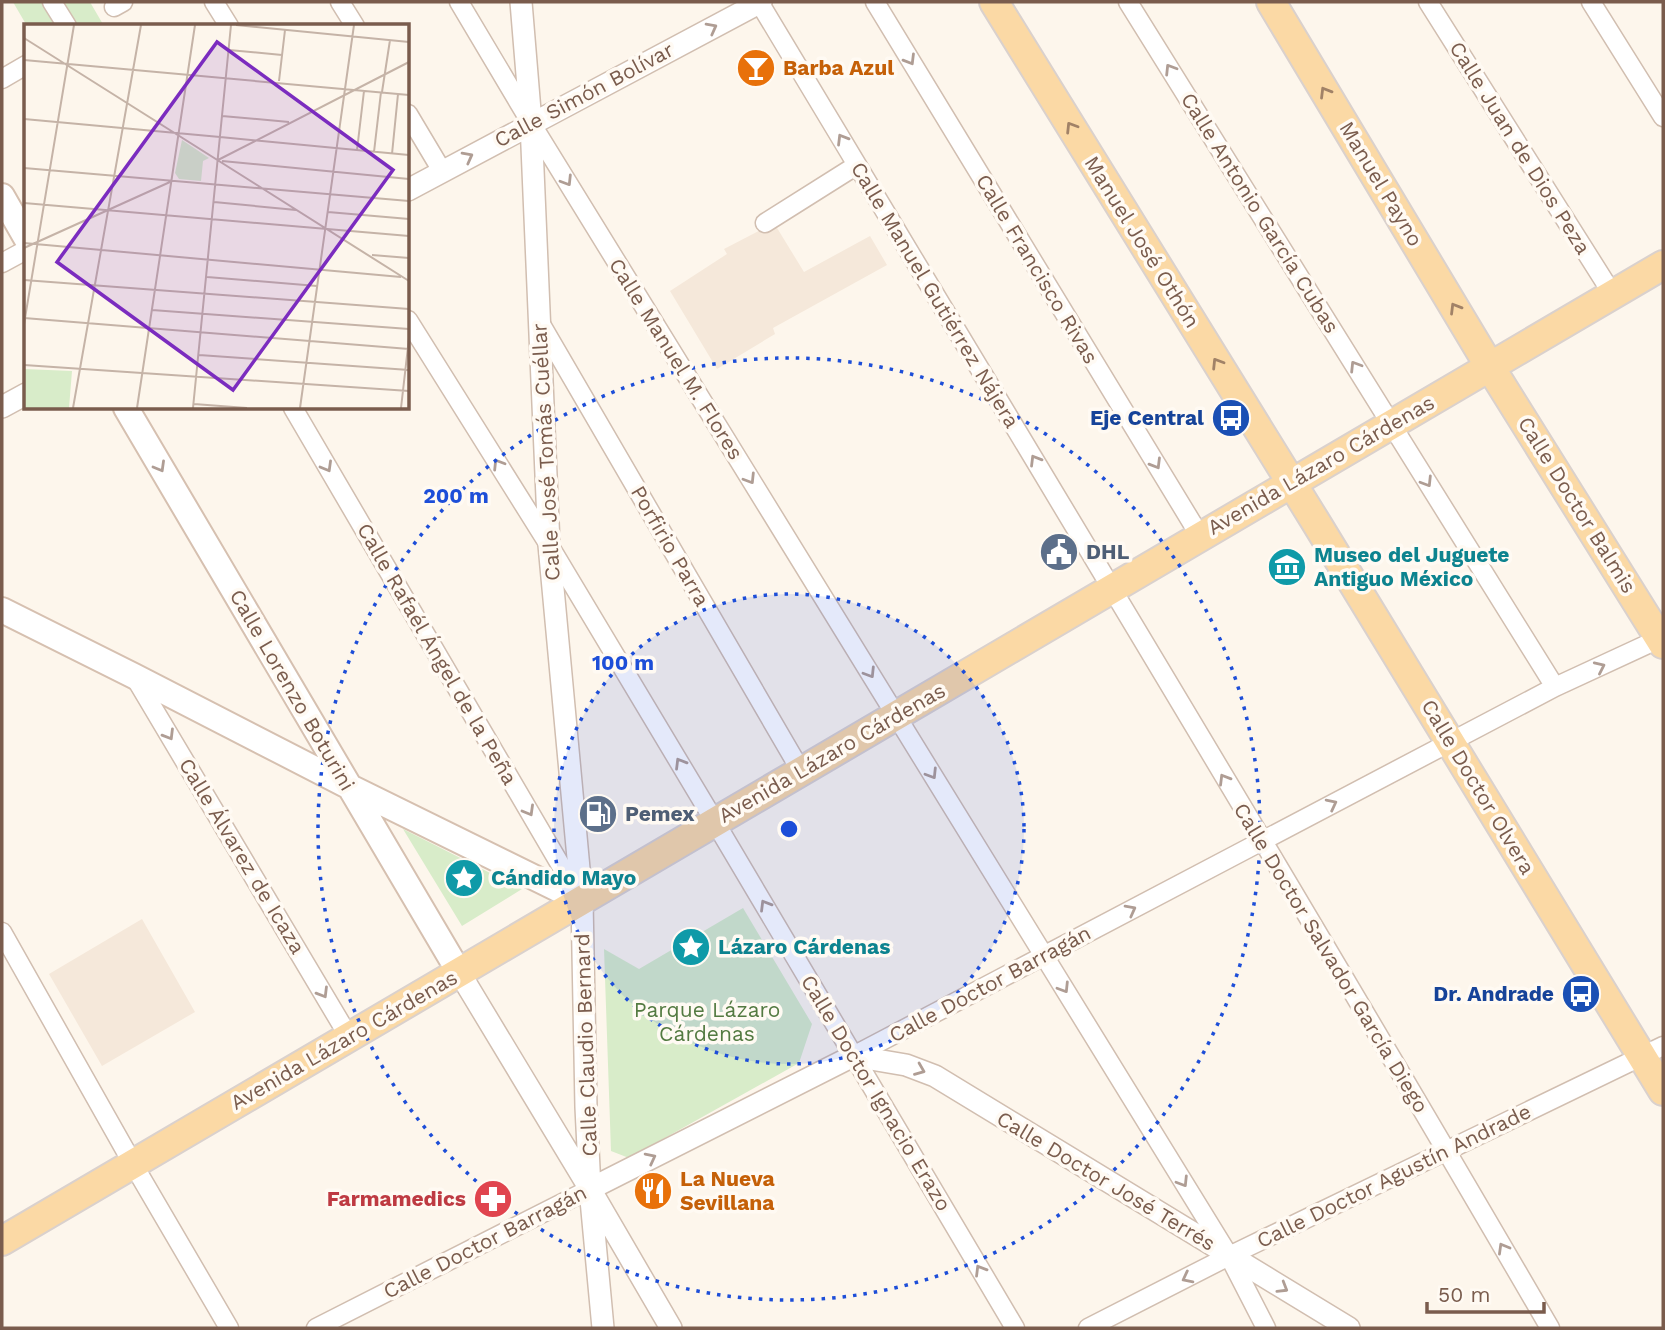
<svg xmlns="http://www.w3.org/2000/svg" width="1665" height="1330" viewBox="0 0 1665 1330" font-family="'Work Sans',sans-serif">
	<rect width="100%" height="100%" fill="#fdf6ec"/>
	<path fill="#f5e8da" d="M774,223L804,272L870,236L887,265L773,328L775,334L717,369L670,291L727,254L724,249Z
		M142,919L195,1012L102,1066L49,974Z"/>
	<path fill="#d8ecc9" d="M13,2H90L104,26H27Z
		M403,829L522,889L462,926Z
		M743,908L812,1024L799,1063L629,1158L611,1151L604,949L639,969Z"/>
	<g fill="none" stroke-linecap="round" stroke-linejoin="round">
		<g stroke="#d1beb0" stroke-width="21">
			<path id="minor" d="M52,2L67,26
				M214,2L229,26
				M340,2L355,26
				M459,2L531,123L1229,1256L1266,1328
				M759,2C1024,443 1291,883 1550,1328
				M875,2L1200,536
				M1128,2L1555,687
				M1428,2L1613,295
				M1591,2L1663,117
				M114,7L123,2
				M2,79L26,65
				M408,114L442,171
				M765,223L857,165
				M2,263L26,250
				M408,320L549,545L715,822L1015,1328
				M539,321L801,771
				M293,408L581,900
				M134,676L349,1037
				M2,932L133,1164L229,1328
				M853,1056L1555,687L1663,637
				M316,1328L590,1189
				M1088,1328L1229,1256L1663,1046"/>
		</g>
		<g stroke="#d1beb0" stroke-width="24">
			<path id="tertiary" d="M521,2L531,123L549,545L582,901L586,1107L590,1189L603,1328
				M408,190L761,2
				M2,407L26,394
				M459,972L590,1189L671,1328
				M590,1189L853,1056L906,1065L935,1076L1349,1328"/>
		</g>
		<g stroke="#d6c0b0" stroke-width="28">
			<path id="secondary" d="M2,196L26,238
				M126,408L459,972
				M2,610L134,676L348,786L582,901"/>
		</g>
		<g stroke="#dad1cd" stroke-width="32">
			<path id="primary" d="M994,2L1317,524L1663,1091
				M1271,2L1490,367L1663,644
				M2,1241L1663,265"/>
		</g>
		<use href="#minor" stroke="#fff" stroke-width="18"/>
		<use href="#tertiary" stroke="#fff" stroke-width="21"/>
		<use href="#secondary" stroke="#fff" stroke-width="24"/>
		<use href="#primary" stroke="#fbd9a5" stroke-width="28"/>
	</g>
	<defs><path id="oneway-chevron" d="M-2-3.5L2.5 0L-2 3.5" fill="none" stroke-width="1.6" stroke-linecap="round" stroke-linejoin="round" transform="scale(1.75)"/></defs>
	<g stroke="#af9d94">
		<use href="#oneway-chevron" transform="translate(712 28) rotate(-28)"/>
		<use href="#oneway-chevron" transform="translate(910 60) rotate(59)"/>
		<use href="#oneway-chevron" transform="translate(1170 69) rotate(-122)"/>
		<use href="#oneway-chevron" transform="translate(842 139) rotate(-121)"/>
		<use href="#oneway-chevron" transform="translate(468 157) rotate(-28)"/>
		<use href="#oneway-chevron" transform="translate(567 181) rotate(58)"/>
		<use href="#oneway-chevron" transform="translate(1355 366) rotate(-122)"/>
		<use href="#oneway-chevron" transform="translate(1035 460) rotate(-121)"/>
		<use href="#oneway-chevron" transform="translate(498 464) rotate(-122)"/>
		<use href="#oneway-chevron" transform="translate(1156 464) rotate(59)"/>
		<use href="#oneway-chevron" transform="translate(160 467) rotate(60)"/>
		<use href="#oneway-chevron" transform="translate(327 467) rotate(60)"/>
		<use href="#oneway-chevron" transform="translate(750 479) rotate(58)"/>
		<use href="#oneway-chevron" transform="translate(1427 482) rotate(58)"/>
		<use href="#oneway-chevron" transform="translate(1600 667) rotate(-25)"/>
		<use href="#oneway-chevron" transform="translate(870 673) rotate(58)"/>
		<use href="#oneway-chevron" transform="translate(169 735) rotate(59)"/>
		<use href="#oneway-chevron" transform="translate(680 763) rotate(-121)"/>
		<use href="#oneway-chevron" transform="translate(932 774) rotate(58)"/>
		<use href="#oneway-chevron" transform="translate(1224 779) rotate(-121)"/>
		<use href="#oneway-chevron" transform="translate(1332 804) rotate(-27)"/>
		<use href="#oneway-chevron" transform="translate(529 811) rotate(60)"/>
		<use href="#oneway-chevron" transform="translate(765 905) rotate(-121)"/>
		<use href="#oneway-chevron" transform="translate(1131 910) rotate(-28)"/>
		<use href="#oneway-chevron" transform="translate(1064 988) rotate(58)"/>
		<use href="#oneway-chevron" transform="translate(323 993) rotate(59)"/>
		<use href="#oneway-chevron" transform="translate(920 1070) rotate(22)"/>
		<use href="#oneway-chevron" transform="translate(651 1158) rotate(-27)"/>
		<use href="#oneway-chevron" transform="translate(1183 1182) rotate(58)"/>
		<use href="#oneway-chevron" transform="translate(1503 1248) rotate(-120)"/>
		<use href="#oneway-chevron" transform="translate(980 1270) rotate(-121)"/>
		<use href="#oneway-chevron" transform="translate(1187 1278) rotate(153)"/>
		<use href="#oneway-chevron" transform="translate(1283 1288) rotate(31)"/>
	</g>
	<g stroke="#a18267">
		<use href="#oneway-chevron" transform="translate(1325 92) rotate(-121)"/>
		<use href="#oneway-chevron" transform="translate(1071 127) rotate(-122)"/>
		<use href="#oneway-chevron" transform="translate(1455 308) rotate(-121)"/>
		<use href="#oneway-chevron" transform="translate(1217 363) rotate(-122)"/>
	</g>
	<circle cx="789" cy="829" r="235" fill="#1d4ed8" fill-opacity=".12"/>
	<g fill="none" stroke="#1d4ed8" stroke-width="3.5" stroke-dasharray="3.5 7">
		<circle cx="789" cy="829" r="235"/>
		<circle cx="789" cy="829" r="471"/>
	</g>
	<defs>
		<g id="bar-disc" transform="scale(2.0125)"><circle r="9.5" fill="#e8710a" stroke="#fffaf3"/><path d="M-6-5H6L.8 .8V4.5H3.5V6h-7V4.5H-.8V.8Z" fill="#fff"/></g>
		<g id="bus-disc" transform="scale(2.0125)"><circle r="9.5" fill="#1a4fb4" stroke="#fffaf3"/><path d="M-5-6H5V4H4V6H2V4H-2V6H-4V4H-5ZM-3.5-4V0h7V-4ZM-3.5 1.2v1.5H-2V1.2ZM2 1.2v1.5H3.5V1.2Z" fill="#fff"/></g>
		<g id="civic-disc" transform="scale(2.0125)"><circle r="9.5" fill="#5c6f8a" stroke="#fffaf3"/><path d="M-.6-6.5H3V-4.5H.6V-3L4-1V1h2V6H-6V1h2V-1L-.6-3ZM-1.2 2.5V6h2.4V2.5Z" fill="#fff"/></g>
		<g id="museum-disc" transform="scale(2.0125)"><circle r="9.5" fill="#0f9aa8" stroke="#fffaf3"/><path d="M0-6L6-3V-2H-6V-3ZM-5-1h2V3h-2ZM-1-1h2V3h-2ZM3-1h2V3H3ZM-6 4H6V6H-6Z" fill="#fff"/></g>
		<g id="fuel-disc" transform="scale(2.0125)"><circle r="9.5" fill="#5c6f8a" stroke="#fffaf3"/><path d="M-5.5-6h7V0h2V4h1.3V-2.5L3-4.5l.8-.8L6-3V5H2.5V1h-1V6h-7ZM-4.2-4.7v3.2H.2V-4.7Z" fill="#fff"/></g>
		<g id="sight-disc" transform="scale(2.0125)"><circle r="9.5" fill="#0f9aa8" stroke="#fffaf3"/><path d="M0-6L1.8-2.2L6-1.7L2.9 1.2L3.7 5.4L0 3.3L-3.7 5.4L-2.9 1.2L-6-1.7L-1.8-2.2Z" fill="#fff"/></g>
		<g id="restaurant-disc" transform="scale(2.0125)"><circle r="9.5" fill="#e8710a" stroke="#fffaf3"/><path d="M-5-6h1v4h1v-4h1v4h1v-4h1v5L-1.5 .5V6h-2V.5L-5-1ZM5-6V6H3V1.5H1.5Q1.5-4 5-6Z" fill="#fff"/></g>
		<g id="pharmacy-disc" transform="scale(2.0125)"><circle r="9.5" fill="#e0444e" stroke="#fffaf3"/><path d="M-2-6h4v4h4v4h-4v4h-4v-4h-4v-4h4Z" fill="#fff"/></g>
	</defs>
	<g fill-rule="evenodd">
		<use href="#bar-disc" x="756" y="68"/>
		<use href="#bus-disc" x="1231" y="418"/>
		<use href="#civic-disc" x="1059" y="552"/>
		<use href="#museum-disc" x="1287" y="567"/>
		<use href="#fuel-disc" x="598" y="814"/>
		<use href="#sight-disc" x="464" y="878"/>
		<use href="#sight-disc" x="691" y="947"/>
		<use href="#bus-disc" x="1581" y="994"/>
		<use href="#restaurant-disc" x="653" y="1191"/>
		<use href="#pharmacy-disc" x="493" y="1199"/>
	</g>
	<g text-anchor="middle" stroke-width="7" stroke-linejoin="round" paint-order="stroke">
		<g font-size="21" font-weight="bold" fill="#c56008" stroke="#fffaf3" text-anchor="start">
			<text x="783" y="75">Barba Azul</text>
			<text x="680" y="1186">La Nueva<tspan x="680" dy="24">Sevillana</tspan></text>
		</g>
		<g font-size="21" fill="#7a5c4d" stroke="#fffaf3">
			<text transform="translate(584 95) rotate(-28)" y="7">Calle Simón Bolívar</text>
			<text transform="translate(1520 148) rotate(58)" y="7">Calle Juan de Dios Peza</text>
			<text transform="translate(1381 184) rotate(59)" y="7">Manuel Payno</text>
			<text transform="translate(1260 213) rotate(58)" y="7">Calle Antonio García Cubas</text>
			<text transform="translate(1142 242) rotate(58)" y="7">Manuel José Othón</text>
			<text transform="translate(1037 269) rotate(59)" y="7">Calle Francisco Rivas</text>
			<text transform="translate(935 295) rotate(59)" y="7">Calle Manuel Gutiérrez Nájera</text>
			<text transform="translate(676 359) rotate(58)" y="7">Calle Manuel M. Flores</text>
			<text transform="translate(546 452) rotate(-93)" y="7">Calle José Tomás Cuéllar</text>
			<text transform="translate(1321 465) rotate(-30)" y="7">Avenida Lázaro Cárdenas</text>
			<text transform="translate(1577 505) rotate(58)" y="7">Calle Doctor Balmis</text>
			<text transform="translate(670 546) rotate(60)" y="7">Porfirio Parra</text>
			<text transform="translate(437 654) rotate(60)" y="7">Calle Rafaél Ángel de la Peña</text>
			<text transform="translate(292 690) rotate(60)" y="7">Calle Lorenzo Boturini</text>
			<text transform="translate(832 753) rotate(-30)" y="7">Avenida Lázaro Cárdenas</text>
			<text transform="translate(1478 787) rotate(59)" y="7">Calle Doctor Olvera</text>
			<text transform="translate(242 856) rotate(59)" y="7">Calle Álvarez de Icaza</text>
			<text transform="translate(1331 958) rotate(59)" y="7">Calle Doctor Salvador García Diego</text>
			<text transform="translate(990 984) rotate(-28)" y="7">Calle Doctor Barragán</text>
			<text transform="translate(344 1040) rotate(-30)" y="7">Avenida Lázaro Cárdenas</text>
			<text transform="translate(586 1045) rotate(-92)" y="7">Calle Claudio Bernard</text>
			<text transform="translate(876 1093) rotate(59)" y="7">Calle Doctor Ignacio Erazo</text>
			<text transform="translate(1394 1176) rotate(-26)" y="7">Calle Doctor Agustín Andrade</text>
			<text transform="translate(1106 1181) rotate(31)" y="7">Calle Doctor José Terrés</text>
			<text transform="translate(485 1242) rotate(-27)" y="7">Calle Doctor Barragán</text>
		</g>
		<g font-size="21" font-weight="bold" fill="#164399" stroke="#fffaf3" text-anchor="end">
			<text x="1204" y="425">Eje Central</text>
			<text x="1554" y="1001">Dr. Andrade</text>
		</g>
		<g font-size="21" font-weight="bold" fill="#4e5e75" stroke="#fffaf3" text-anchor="start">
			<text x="1086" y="559">DHL</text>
			<text x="625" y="821">Pemex</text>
		</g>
		<g font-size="21" font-weight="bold" fill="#0d838f" stroke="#fffaf3" text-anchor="start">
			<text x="1314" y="562">Museo del Juguete<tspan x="1314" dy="24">Antiguo México</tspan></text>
			<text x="491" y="885">Cándido Mayo</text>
			<text x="718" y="954">Lázaro Cárdenas</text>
		</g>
		<g font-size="21" fill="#537a41" stroke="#fffaf3">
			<text x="707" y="1017">Parque Lázaro<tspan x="707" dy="24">Cárdenas</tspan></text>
		</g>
		<g font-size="21" font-weight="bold" fill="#be3a42" stroke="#fffaf3" text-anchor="end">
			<text x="466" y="1206">Farmamedics</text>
		</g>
	</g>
	<g transform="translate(24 24)">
		<rect width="385" height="385" fill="#fdf6ec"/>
		<path d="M158,116L185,134L179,137L177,157L155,155L151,149ZM0,345L48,347L45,384H0Z" fill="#d8ecc9"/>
		<path fill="none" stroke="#c5b3a7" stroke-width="2" d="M212,1L385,18M0,14L385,257M205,26L258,31M0,36L385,71M255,57L261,6M358,68L366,16M198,92L265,98M0,95L196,113M196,113L385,131M333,126L340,67M350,128L357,68M368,130L374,70M194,136L385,38M198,137L385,155M0,144L385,177M190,178L272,186M0,179L385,212M304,188L385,195M0,219L377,253M0,224L146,158M348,231L385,234M183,253L293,262M0,256L385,285M128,286L385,305M0,294L385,325M0,300L50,1M175,331L385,346M0,341L385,367M170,380L223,384M49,384L117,1M113,384L171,1M169,384L207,1M276,384L330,1M377,384L385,314"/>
		<path fill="#7b2cbf" fill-opacity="0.15" stroke="#7b2cbf" stroke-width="3.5" d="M193,18L369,146L209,366L33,238Z"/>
		<rect width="385" height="385" fill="none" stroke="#7a5c4d" stroke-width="3.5"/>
	</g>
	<circle cx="789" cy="829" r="10" fill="#1d4ed8" stroke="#fffaf3" stroke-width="3.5"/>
	<g font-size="21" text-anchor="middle" font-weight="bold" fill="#1d4ed8" stroke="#fffaf3" stroke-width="7" stroke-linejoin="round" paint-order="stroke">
		<text x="456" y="503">200 m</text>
		<text x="623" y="670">100 m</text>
	</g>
	<rect width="1665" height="1330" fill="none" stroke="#7a5c4d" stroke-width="7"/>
	<path d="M1427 1302v10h117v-10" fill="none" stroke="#7a5c4d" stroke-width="3.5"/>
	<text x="1438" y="1302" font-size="21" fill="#7a5c4d" stroke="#fffaf3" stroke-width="5" paint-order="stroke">50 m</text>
</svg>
